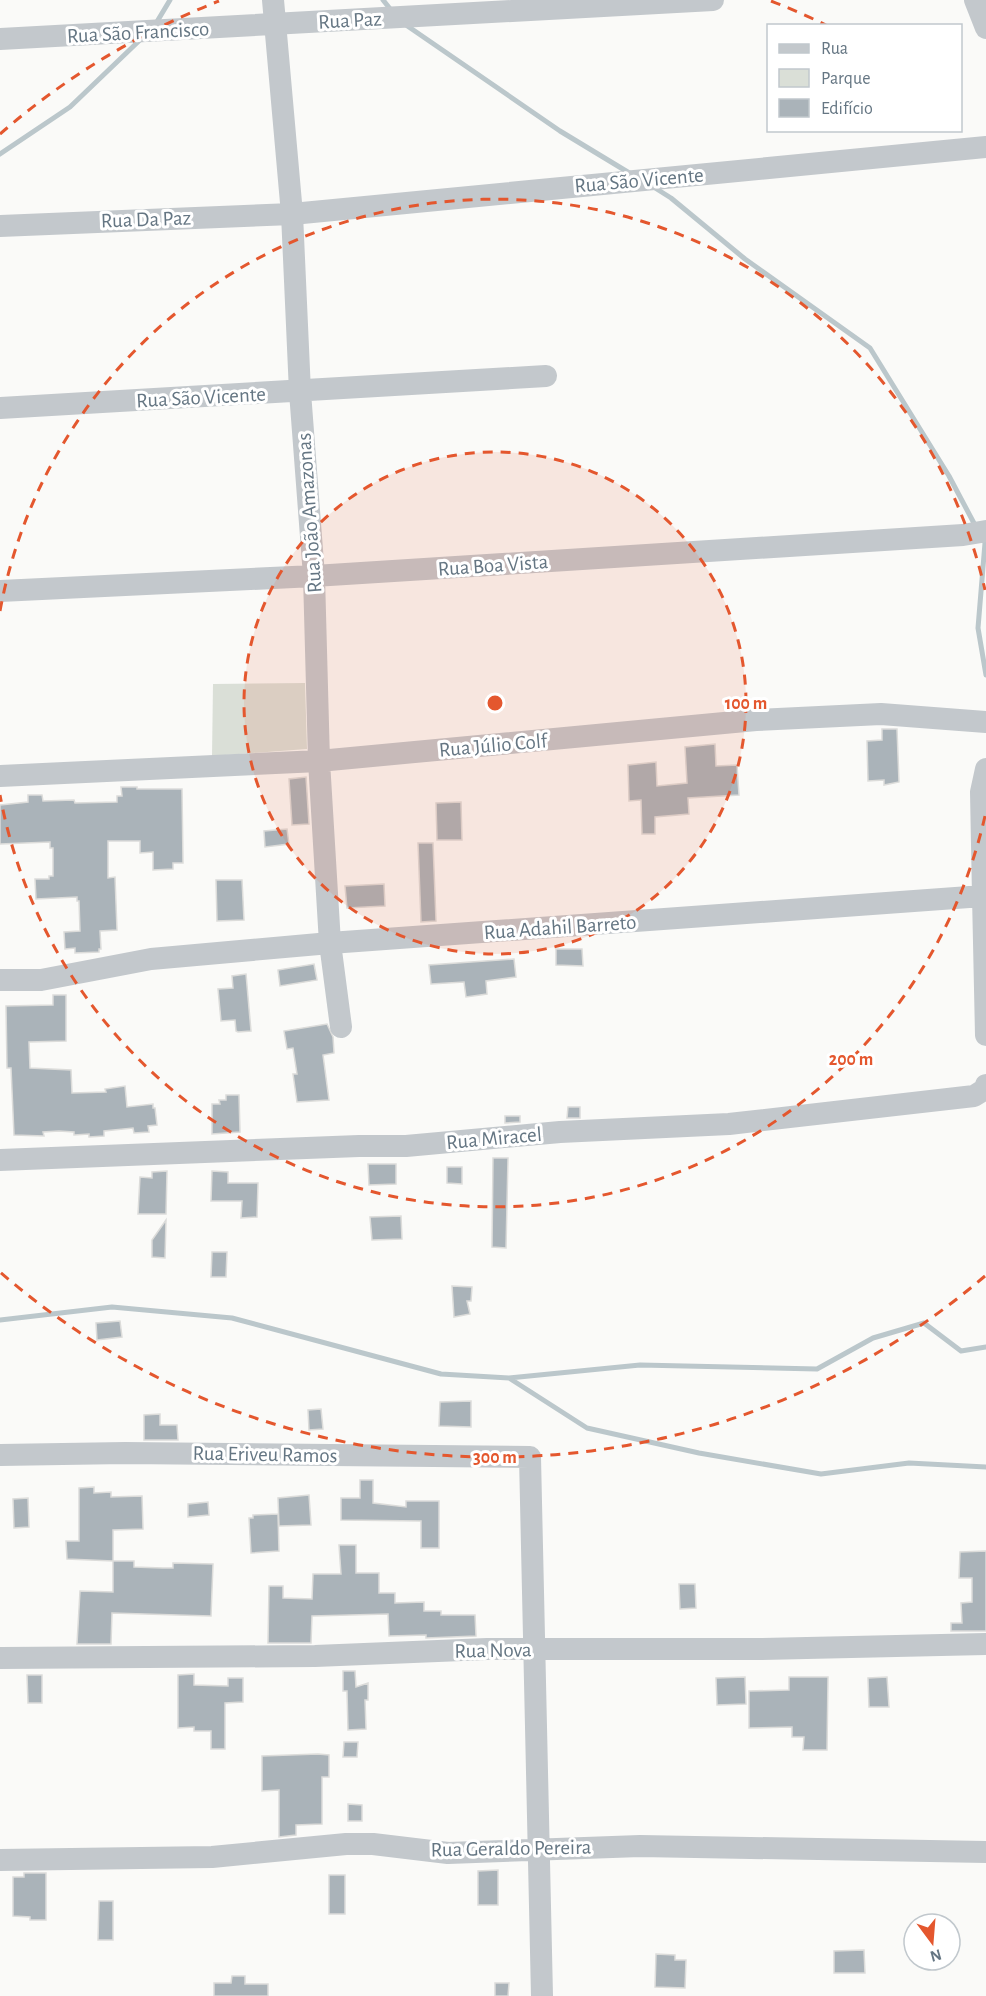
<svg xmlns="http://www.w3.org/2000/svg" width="986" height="1996" viewBox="0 0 986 1996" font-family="'Alegreya Sans',sans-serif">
	<rect width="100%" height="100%" fill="#fafaf8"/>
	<path fill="#dadfd7" d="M305,683L307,749L212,756L213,684Z"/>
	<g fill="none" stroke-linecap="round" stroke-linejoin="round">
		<path stroke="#bbc7cb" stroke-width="5" d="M383,0L391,10
			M155,25L170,0
			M406,25L560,131L631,174
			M0,154L70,107L142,38
			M652,186L671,198L745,259L870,348L949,476L976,527
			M982,537L985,543L978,628L986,675
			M0,1320L112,1307L232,1318L441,1374L509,1378L587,1428L699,1453L821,1474L909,1463L986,1467
			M509,1378L640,1365L817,1369L873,1338L924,1323L961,1351L986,1347"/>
	</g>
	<path fill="#aab3b9" stroke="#dcdcda" stroke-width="1.5" d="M882,729H897L899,782L884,785V780L868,781L867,741L882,740Z
		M715,744L716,766L737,765L739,795L688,798L689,814L655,817V834H642L641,800L629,801L628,765L656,762L657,786L687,783L685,747Z
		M306,777L309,824L292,825L289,779Z
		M121,787H137V789H182L183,863H173V869L153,870V852L140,853V841H108V878L115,877L117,930L100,931L101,949H99V952L75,953V948L65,949L64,932L80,931L79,901H77V897L36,899L35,879H49V876H53V848H50V842L0,844V805L28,802V795H42L43,801L74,800L75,803L117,802V796H122Z
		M461,802L462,840H437L436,803Z
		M287,829L289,844L265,847L264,831Z
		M418,843H433L436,921L421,922Z
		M216,880H242L244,920L217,921Z
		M384,884L385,906L347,908L345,886Z
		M556,949H582L583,966L556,965Z
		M514,959L516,977L486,981L487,994L466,997L464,982L431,984L429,965Z
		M314,964L317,980L280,986L278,970Z
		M246,974L251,1031L238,1032L236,1031L235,1020L221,1021L218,989L233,988L232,976Z
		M53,995H66V1041L29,1042L30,1068L71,1070L72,1093L106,1092L105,1089L125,1086L127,1107L153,1104V1108H155L157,1125L148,1126L149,1132L134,1133L133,1128L104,1131V1136L89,1137V1134L74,1135V1132L59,1131L43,1132L44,1136L14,1135L11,1068H7L6,1006L53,1005Z
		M327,1024L333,1037L334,1053L323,1055L329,1100L297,1102L293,1074H297L293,1048L287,1049L284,1031Z
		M226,1095H239L240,1132L212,1134V1104H220L219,1100H226Z
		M568,1107H580V1118H567Z
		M505,1116H520V1122L505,1123Z
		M493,1158H508L506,1248L492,1247Z
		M368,1164H396V1184L369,1185Z
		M447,1167H462V1184L447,1183Z
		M167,1171L166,1214H138L140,1177L152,1178V1172Z
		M212,1171L228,1172V1183H258L257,1217L241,1218L242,1201H211Z
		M401,1216L402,1239L372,1240L370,1217Z
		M166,1220L165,1258L152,1257V1240Z
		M212,1252H227L226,1277H211Z
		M452,1286L472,1287L471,1301H467L470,1314L454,1317Z
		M120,1321L122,1337L97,1340L96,1323Z
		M471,1401V1427L439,1426L440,1402Z
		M321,1409L323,1429L309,1430L308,1410Z
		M160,1414V1425H177L178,1440H144V1415Z
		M360,1480H373V1503L406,1507V1501H439V1548H421V1521L341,1520V1498H360Z
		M94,1487V1493L111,1492V1497L142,1496L143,1529L113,1530V1561L67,1559L66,1541H79V1488Z
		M309,1495L311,1525L279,1526L278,1498Z
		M28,1498L29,1527L14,1528L13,1499Z
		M208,1502L209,1515L188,1517V1504Z
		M278,1514L279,1551L251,1553L249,1518H253V1515Z
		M339,1545H356V1573H379V1593H395V1603L424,1602V1611H441V1615H475L476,1636L426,1638V1635L389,1636L388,1614L312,1616L311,1643H268L269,1586H283V1598L312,1599L313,1574H341Z
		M986,1551V1631H951V1623H962L961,1603L972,1602V1578H959L960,1552Z
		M113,1561H134V1567L163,1568H173V1563L213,1564L211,1616L112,1613L111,1644H77L80,1591L113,1592Z
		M679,1584H695L696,1608L680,1609Z
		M343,1671H355L356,1687L368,1683V1700H365L366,1729L348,1730L347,1691H343Z
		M194,1674V1685L228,1686V1678H243V1702L225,1703V1749H211V1731H194V1727L178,1728V1675Z
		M27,1675H42V1703H28Z
		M745,1677L746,1704L717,1705L716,1678Z
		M789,1677H828L827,1750H803L804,1737H792V1727L749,1728V1691L789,1690Z
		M887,1677L889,1707H869L868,1678Z
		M344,1742H358L357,1757H343Z
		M318,1754L329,1755V1777H322V1824L296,1825V1835L279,1837V1790L262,1791V1756Z
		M348,1804L362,1805V1821H348Z
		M498,1870V1905H478V1871Z
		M24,1873H46V1920H30V1917L13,1916V1877H24Z
		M329,1875H345V1914H329Z
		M99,1901H113V1940H98Z
		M864,1950L865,1973H834V1951Z
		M656,1954L675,1955V1960H686L685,1988L655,1987Z
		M232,1976H245V1984H268V1996H214V1983H231Z
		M495,1983H509L508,1996H495Z"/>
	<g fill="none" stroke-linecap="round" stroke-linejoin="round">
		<path stroke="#c3c8cc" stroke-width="22" d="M273,0L292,214L300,392L314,576L319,761L330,943L341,1027
			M975,0L986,28
			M0,39L713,0
			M0,226L292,214L986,147
			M0,408L546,376
			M0,591L314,576L963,535L986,531
			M0,776L319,761L756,720L881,714L986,722
			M983,896L981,792L986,769
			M0,980H41L151,959L330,943L983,896L986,1035
			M0,1160L359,1146H406L560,1132L729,1124L974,1096L985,1089L986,1085
			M0,1455L125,1453L530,1457L542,1996
			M0,1658L315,1656L487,1649H759L986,1644
			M0,1860L212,1857L346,1844H373L448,1853L640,1846L986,1852"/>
	</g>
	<circle cx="495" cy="703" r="251" fill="#e4572e" fill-opacity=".12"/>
	<g fill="none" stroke="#e4572e" stroke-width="3" stroke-dasharray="10 8">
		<circle cx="495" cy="703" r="251"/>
		<path d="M985 816A503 503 0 0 1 0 795M0 611A503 503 0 0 1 985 590"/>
		<path d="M985 1276A754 754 0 0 1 0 1272M0 134A754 754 0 0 1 219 1M771 1A754 754 0 0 1 826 25"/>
	</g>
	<g text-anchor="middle" stroke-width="6" stroke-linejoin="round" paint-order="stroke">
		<g font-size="21" fill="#657683" stroke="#fff">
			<text transform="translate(350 20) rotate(-3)" y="7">Rua Paz</text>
			<text transform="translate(138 32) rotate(-3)" y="7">Rua São Francisco</text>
			<text transform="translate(639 180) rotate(-5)" y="7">Rua São Vicente</text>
			<text transform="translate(146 219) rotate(-2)" y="7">Rua Da Paz</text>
			<text transform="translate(201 397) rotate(-3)" y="7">Rua São Vicente</text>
			<text transform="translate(309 513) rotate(-94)" y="7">Rua João Amazonas</text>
			<text transform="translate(493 565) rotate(-4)" y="7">Rua Boa Vista</text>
			<text transform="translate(493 745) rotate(-5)" y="7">Rua Júlio Colf</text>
			<text transform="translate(560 927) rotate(-4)" y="7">Rua Adahil Barreto</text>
			<text transform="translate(494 1138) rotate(-5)" y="7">Rua Miracel</text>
			<text transform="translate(265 1454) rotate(1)" y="7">Rua Eriveu Ramos</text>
			<text transform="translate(493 1650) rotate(-1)" y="7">Rua Nova</text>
			<text transform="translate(511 1848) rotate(-1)" y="7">Rua Geraldo Pereira</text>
		</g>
	</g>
	<circle cx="495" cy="703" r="9" fill="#e4572e" stroke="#fff" stroke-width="3"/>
	<g font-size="18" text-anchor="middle" font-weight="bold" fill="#e4572e" stroke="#fff" stroke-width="6" stroke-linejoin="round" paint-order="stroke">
		<text x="746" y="709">100 m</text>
		<text x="851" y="1065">200 m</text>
		<text x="495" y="1463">300 m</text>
	</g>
	<rect x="767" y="24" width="195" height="108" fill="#ffffff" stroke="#c1c8cd" stroke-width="1.5"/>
	<rect x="779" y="44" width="30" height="9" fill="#c3c8cc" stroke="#c1c8cd" stroke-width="1.5"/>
	<text x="821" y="54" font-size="18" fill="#657683">Rua</text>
	<rect x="779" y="69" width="30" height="18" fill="#dadfd7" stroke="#c1c8cd" stroke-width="1.5"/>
	<text x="821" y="84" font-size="18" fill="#657683">Parque</text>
	<rect x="779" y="99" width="30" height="18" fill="#aab3b9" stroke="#c1c8cd" stroke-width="1.5"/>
	<text x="821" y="114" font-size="18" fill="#657683">Edifício</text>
	<g transform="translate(932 1942) rotate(164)"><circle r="28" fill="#ffffff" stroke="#c1c8cd" stroke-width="1.5"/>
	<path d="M0-4.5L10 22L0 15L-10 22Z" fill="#e4572e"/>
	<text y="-9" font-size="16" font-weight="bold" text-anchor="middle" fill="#657683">N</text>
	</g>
</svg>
